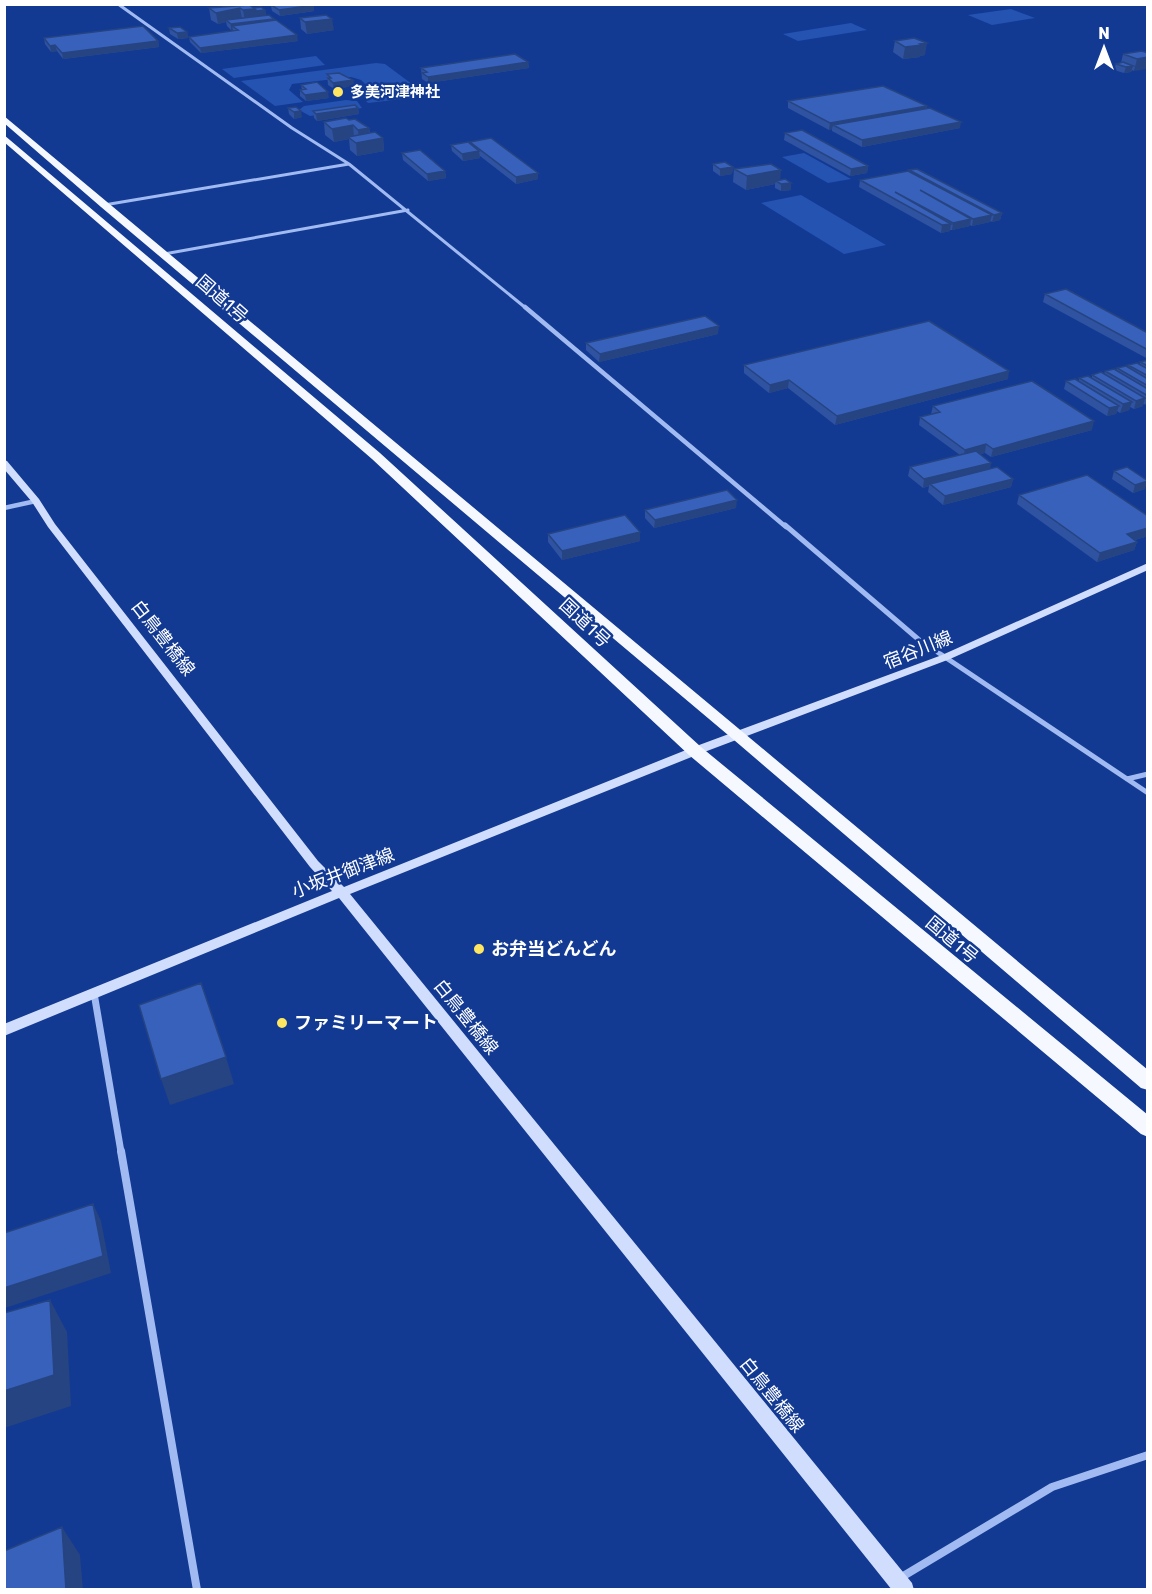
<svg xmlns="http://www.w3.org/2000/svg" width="1152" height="1594" viewBox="0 0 1152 1594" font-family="Rubik,'Noto Sans JP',sans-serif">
	<rect width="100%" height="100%" fill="#133a93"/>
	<path fill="#2553b2" d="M1011,9L1035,18L992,25L968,15Z
		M851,23L867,30L798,41L783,34Z
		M316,56L325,65L234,78L222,69Z
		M376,63L385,64L428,96L368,103L364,99L375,97L376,94L361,80L351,77L292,84L289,90L303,102L275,106L241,81Z
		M346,100L357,101L362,108L310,116L299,110L304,106Z
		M804,153L851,179L828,183L782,157Z
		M801,195L886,245L844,254L761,203Z"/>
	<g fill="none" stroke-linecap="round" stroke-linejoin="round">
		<path stroke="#a1bbf2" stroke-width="3" d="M118,4L292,128L349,164L527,309
			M104,205L349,164
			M164,254L408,210"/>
		<path stroke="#a1bbf2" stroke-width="4.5" d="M525,307L786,527
			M4,508L36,501"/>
		<path stroke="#a1bbf2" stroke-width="5" d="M785,525L918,639L1148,793
			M1127,779L1148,774"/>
		<path stroke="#a1bbf2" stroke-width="7" d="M94,993L121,1152"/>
		<path stroke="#a1bbf2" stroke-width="8" d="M121,1151L197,1590
			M900,1578L1052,1487L1148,1455"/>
		<path fill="#d0ddfc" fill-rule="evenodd" d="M4,460L7,461L39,499L55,524L318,861L344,887L691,748L942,655L1148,563V570L950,659L699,754L350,894L912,1583L914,1590H892L339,898L4,1036V1024L332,891L310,867L48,527L32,502L4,469Z"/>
		<path fill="#f6f8ff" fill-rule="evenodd" d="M4,116L1148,1070V1090L1141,1088L734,740L101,207L4,123Z
			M4,135L380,453L701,747L1148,1115V1137L1141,1134L689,755L372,459L4,142Z"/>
	</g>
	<path fill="#2f53a0" d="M271,5H314V11L280,16L272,11Z
		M209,8H254L265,10L266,15L274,19V21L298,41L201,53L190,42L189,37L233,31V30H231L227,26L226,22L218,24L211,20Z
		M300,18L334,30L307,34L301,29Z
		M169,28L187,32L188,38L178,39L170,34Z
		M44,38L158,41L159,47L63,59L57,51L51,52L45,44Z
		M895,41L925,55L920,56V57L903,59L893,52Z
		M1142,51L1134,71L1132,70L1131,72L1124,73L1114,70L1116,64L1121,63L1123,54Z
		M528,62L529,68L428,83L422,79L421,68Z
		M327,74L353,80L354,86L334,89L328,85Z
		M301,85L329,98L306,101L300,96V90H302Z
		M788,101L927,106V108L960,128L862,147L832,131V129L829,130L788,108Z
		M288,108L302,117L294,119L289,114Z
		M358,108L359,114L317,121L314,118L313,111Z
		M349,120L369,128L370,133L383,138L384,151L357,156L350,150L349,139L334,142L325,135L324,122Z
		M785,133L868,166L867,173L850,176L784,140Z
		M470,142L538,173V179L516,184L480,156V158L463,161L452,151L451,145L470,144Z
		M402,153L445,171L446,178L428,181L403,160Z
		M713,164L733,167L732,174L720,176L713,171Z
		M734,169L780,180L791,190L781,191L775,188V184L746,190L733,182Z
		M909,170L1002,213L1000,220L992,222L991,221L990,222L972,226L970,225V226L952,230H950V231L941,233L859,187L860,180L909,172Z
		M1045,294L1148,333V359L1043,302Z
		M718,334L599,362L586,350V343Z
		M1148,360V405L1143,404V406L1134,409L1130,407L1129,410L1120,413L1117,411L1116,414L1107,416L1064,389L1066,381H1079V378H1092V375L1104,374L1105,371H1116L1117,368L1128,367V365H1140V362Z
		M744,365L1008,379L835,425L788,388L769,393L744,373Z
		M933,406L1092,430L991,457L985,453L980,454L990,469L1013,479L1011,487L943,505L928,492L929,486L923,488L908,476L910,467L960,455L919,425L920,417L931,414Z
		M1114,471L1145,489L1133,493L1112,479Z
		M1019,495L1148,536L1135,540L1137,542L1134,550L1097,562L1017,504Z
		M736,508L654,528L645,518V510Z
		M548,534L640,541L562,560L548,542Z"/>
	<path fill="#264482" d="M314,5V11L280,16L279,10Z
		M240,8L242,19L226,20V22L218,24L216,13Z
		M255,9L265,10L266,15L245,21L243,10Z
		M274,19L275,24L232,26L233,30H231V24Z
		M332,19L334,30L307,34L305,22Z
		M187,32L188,38L178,39L177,33Z
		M297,35L298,41L201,53L200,48Z
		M158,41L159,47L63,59L62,53Z
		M927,43L925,55L920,56V57L903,59L905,47Z
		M55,45L57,51L51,52L50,46Z
		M1148,57V69L1134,71L1137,59Z
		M528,62L529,68L428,83V77Z
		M1133,66L1131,72L1124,73L1126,67Z
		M353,80L354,86L334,89L333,83Z
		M328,92L329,98L306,101L305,95Z
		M927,106L926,112L833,125L832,129L829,130L830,123Z
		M358,108L359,114L317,121L316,114Z
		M301,111L302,117L294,119V112Z
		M961,122L960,128L862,147V140Z
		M353,125L354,138L348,137L349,139L334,142L332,129Z
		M369,128L370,140L383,138L384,151L357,156L356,143L359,142L358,130Z
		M479,151L480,158L463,161L462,154Z
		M868,166L867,173L850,176L851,169Z
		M733,167L732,174L720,176V169Z
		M781,170L780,183L776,181L775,184L746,190L747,176Z
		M445,171L446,178L428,181L427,174Z
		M538,173V179L516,184V177Z
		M791,183V190L781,191V184Z
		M1002,213L1000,220L992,222L994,215Z
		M992,215L990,222L972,226L973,219Z
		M971,219L970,226L952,230L953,223Z
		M951,224L950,231L941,233L942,225Z
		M719,326L718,334L599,362L600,354Z
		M1009,371L1008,379L835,425L837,416Z
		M789,380L788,388L769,393L770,385Z
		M1145,398L1143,406L1134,409L1136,401Z
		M1132,402L1129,410L1120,413L1123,404Z
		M1119,406L1116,414L1107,416L1109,408Z
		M1094,421L1092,430L991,457L993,449Z
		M986,444L985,453L963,458L965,450Z
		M991,463L990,471L930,484L929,486L923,488L924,479Z
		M1013,479L1011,487L943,505L945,496Z
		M1148,481L1145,489L1133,493L1135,485Z
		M737,500L736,508L654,528L655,520Z
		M1148,528V536L1124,543L1127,534Z
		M640,532V541L562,560V551Z
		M1137,542L1134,550L1097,562L1100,553Z
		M226,1057L234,1084L170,1105L161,1079Z
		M93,1204L101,1221L111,1273L5,1308L4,1306V1288Z
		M50,1300L67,1332L71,1406L4,1428V1391Z
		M62,1527L80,1555L83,1590H66Z"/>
	<path fill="#3761ba" stroke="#264482" stroke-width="1.5" d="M275,4H313L314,5L279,10L271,5Z
		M249,5L255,9L243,10L240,8L216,13L209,8Z
		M261,7L265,10L256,11L255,9L254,8Z
		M269,15L274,19L231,24L226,20Z
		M326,15L332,19L305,22L300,18Z
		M276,20L297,35L200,48L189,37L238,30L232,26Z
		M143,26L158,41L62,53L55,45L50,46L44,38Z
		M180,27L187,32L177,33L169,28Z
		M914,38L927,43L920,44L922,45L905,47L895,41Z
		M1142,51L1148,53V57L1137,59L1123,54Z
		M515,54L528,62L428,77L422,73L427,72L421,68Z
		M1123,62L1133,66L1126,67L1116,64Z
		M339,73L353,80L333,83L328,78H331L327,74Z
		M317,82L328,92L305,95L300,90L306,89L301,85Z
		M883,86L927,106L830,123L788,101Z
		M355,105L358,108L316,114L313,111Z
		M296,107L301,111L294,112L288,108Z
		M930,108L961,122L862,140L833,125Z
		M346,118L349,120L355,119L369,128L358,130L353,125L332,129L324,122Z
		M802,130L868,166L851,169L785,133Z
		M375,132L383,138L356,143L348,137Z
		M491,138L538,173L516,177L470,142Z
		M468,142L479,151L462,154L451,145Z
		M420,150L445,171L427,174L402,153Z
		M725,162L733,167L720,169L713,164Z
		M771,164L781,170L747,176L734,169Z
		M917,169L1002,213L994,215L909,170Z
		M908,171L992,215L973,219L920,190L971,219L953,223L895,192L951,224L942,225L860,180Z
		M785,179L791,183L781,184L776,181Z
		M1066,289L1148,333V350L1045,294Z
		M705,316L719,326L600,354L586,343Z
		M929,321L1009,371L837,416L789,380L770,385L744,365Z
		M1148,360V366L1140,362Z
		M1137,363L1148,369V376L1128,365Z
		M1126,366L1148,379V386L1117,368Z
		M1114,369L1148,389V396L1105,371Z
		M1101,372L1145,398L1136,401L1092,375Z
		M1088,376L1132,402L1123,404L1079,378Z
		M1075,379L1119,406L1109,408L1066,381Z
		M1032,381L1094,421L993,449L986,444L965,450L920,417L940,412L933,406Z
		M976,451L991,463L924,479L910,467Z
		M997,467L1013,479L945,496L930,484Z
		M1127,467L1148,481L1135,485L1114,471Z
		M1087,475L1148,516V528L1127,534L1137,542L1100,553L1019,495Z
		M727,490L737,500L655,520L645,510Z
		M625,515L640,532L562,551L548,534Z
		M201,983L226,1057L161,1079L139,1005Z
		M93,1204L103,1256L4,1288V1233Z
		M50,1300L54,1375L4,1391V1313Z
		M62,1527L66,1590H4V1551Z"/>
	<g fill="#ffe662" stroke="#133a93" stroke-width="2">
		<circle cx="338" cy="92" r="6"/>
		<circle cx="479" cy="949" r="6"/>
		<circle cx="282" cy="1023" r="6"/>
	</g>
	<g text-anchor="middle" stroke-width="5" stroke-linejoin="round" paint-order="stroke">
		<g font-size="15" font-weight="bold" fill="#fff" stroke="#133a93" text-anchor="start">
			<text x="350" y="97">多美河津神社</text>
		</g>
		<g font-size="18" fill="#fff" stroke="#133a93">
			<text transform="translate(222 299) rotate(41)" y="6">国道1号</text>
			<text transform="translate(585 623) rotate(43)" y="6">国道1号</text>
			<text transform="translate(163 638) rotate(52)" y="6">白鳥豊橋線</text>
			<text transform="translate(918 650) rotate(-22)" y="6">宿谷川線</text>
			<text transform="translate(343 873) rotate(-21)" y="6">小坂井御津線</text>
			<text transform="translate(952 940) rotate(40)" y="6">国道1号</text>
			<text transform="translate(466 1017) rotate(51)" y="6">白鳥豊橋線</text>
			<text transform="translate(772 1395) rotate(51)" y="6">白鳥豊橋線</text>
		</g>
		<g font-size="18" font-weight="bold" fill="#fff" stroke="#133a93" text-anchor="start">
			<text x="491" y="955">お弁当どんどん</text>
			<text x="294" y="1029">ファミリーマート</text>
		</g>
	</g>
	<rect width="1152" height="1594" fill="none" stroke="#ffffff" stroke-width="12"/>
	<g transform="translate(1104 48)" stroke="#133a93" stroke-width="4.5" paint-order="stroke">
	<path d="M0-4.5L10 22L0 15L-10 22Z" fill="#ffffff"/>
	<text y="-9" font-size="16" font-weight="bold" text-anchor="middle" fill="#ffffff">N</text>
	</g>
</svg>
